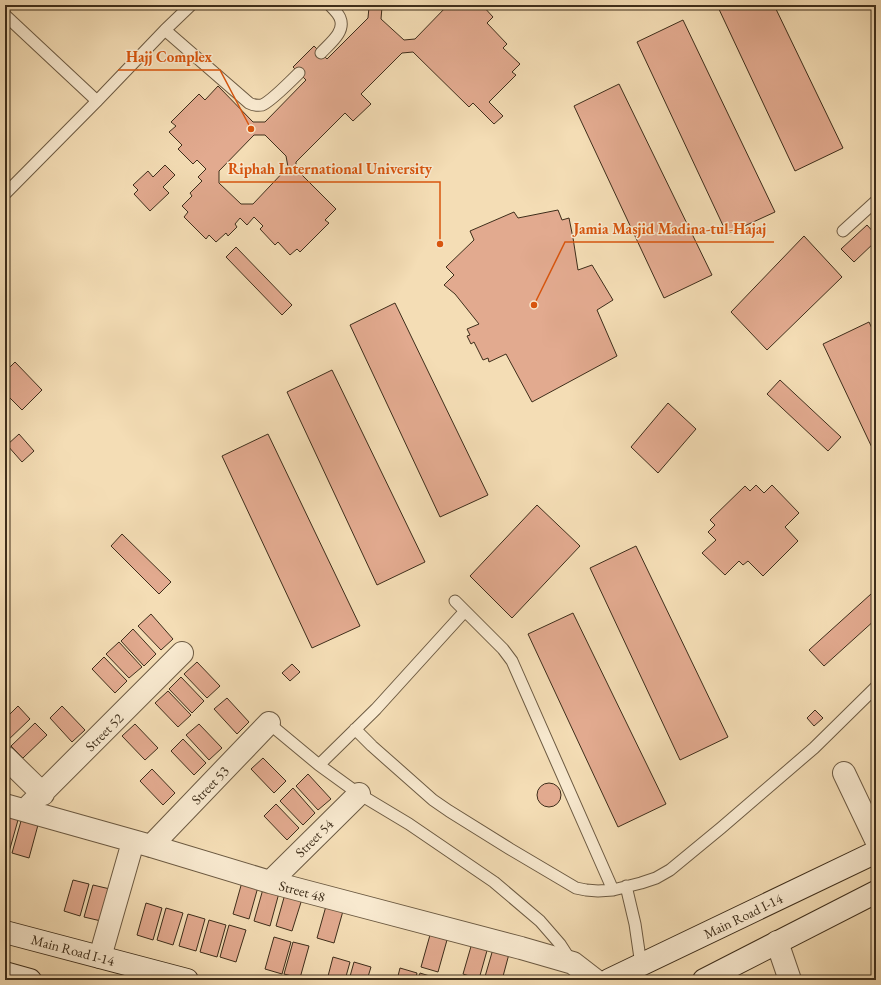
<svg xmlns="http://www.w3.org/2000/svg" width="881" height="985" viewBox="0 0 881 985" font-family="'EB Garamond',serif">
	<rect width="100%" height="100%" fill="#f4ddb5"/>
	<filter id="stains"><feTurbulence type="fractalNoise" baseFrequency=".005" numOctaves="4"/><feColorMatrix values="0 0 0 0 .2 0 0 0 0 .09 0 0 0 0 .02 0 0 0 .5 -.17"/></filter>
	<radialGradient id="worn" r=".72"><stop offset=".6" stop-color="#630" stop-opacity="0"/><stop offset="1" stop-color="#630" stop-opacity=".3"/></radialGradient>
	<path fill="#e2aa8f" stroke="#3e2e1b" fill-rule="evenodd" d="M366,5H384L382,7L381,19L404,40L415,39L448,5H482L493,17L487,23L507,44L503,48L520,64L512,72L516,75L489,102L503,116L494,124L473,103L469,107L413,52L402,53L361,94L371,104L353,121L345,113L296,162V169L336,209L325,220L329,223L300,252L297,249L290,255L278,242L275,245L260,229L263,226L254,217L247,225L240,218L235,224L237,227L228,236L226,233L216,242L209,235L206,239L184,217L188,212L182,206L192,196L190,193L202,181L198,177L206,169L197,160L193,164L178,149L182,145L169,132L176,126L171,122L199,94L205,100L218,86L253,122H265L306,80L293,67L314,46L327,59L368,18L369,7ZM254,135H265L286,156L288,167L253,204H241L219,183V171Z
		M717,5H774L843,148L795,171Z
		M683,20L775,212L727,234L637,42Z
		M619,84L712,275L664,298L574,106Z
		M165,165L175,175L163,187L169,193L150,211L134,194L138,190L133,185L148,171L153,177Z
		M558,210L562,220L569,218L573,238L578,270L592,265L613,300L597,310L617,356L532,402L506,354L489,362L488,358L483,360L474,342L471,344L467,336L470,335L467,329L479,324L455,294L444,285L454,275L446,267L474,240L470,231L514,212L518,218Z
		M867,225L876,235V241L854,262L841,249Z
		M804,236L842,277L767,350L731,312Z
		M236,247L292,305L282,315L226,257Z
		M395,303L488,495L440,517L350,325Z
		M869,322L876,337V456L823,344Z
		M15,362L42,390L22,410L5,393V372Z
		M332,370L425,562L377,585L287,392Z
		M780,380L841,437L828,451L767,394Z
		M668,403L696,429L658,473L631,447Z
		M19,434L34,451L22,462L7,445Z
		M268,434L360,626L312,648L222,456Z
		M756,485L764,493L772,485L799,513L785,527L798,541L763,576L748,561L743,565L739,561L725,575L702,553L716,540L708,532L715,525L710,520L745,486L750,491Z
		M537,505L580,546L512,618L470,576Z
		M122,534L171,582L159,594L111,546Z
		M636,546L728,737L680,760L590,568Z
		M871,594L876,600V619L824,666L809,650Z
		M573,613L666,804L618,827L528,634Z
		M151,614L173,639L161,650L138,626Z
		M133,629L156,654L144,666L121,641Z
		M119,642L142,667L129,678L106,654Z
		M104,657L127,681L115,693L92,669Z
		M197,662L220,686L207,698L184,674Z
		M292,664L300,672L290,681L282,673Z
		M181,677L204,701L192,713L169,689Z
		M168,691L191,715L178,727L155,703Z
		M227,698L249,722L237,734L214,709Z
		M18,706L30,719L6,742L5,740V719Z
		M62,706L85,730L72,742L50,718Z
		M815,710L823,718L814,726L807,718Z
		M35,723L47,735L23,758L11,746Z
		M135,724L158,748L145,760L122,736Z
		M199,724L222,748L209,760L186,735Z
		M183,739L206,763L194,775L171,751Z
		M263,758L286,781L274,793L251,769Z
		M152,769L175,793L163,805L140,781Z
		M308,774L331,799L318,810L296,786Z
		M537 795a12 12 0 1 1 24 0a12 12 0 1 1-24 0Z
		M293,788L315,813L303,825L280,801Z
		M276,804L299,828L287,840L264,816Z
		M5,816L18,820L9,852L5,851Z
		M21,821L38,825L29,858L12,853Z
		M73,880L89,884L80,916L64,911Z
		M242,882L258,887L249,919L233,914Z
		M93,885L110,889L101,921L84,917Z
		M263,889L279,893L270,926L254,921Z
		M285,894L302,899L292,931L276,926Z
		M146,903L162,908L153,940L137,935Z
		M326,906L343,911L334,943L317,938Z
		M166,908L183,913L173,945L157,940Z
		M188,914L205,919L196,951L179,946Z
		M209,920L226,925L217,957L200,952Z
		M229,925L246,930L236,962L220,957Z
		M430,935L447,940L438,972L421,967Z
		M274,937L291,942L282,974L265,969Z
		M293,942L309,946L300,978L284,974Z
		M472,943L488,947L479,979L463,974Z
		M493,949L509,954L502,980H484Z
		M333,957L350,962L345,980H327Z
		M354,962L371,967L367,980H349Z
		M400,968L417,973L415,980H397Z
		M420,973L436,978V980H418Z"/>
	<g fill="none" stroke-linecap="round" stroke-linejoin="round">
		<g stroke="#6c5a42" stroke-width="13">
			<path id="lane" d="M5,15L97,101
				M165,30L249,103C253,105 257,106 262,105C270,102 292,80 299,73
				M321,53C329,44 346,32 340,18C338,13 333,9 330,5
				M5,194L97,101L165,30L191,5
				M843,231L876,201
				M455,601L503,649L512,661L613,890
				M266,721L319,765L359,794L409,824L494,882L540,921L560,944L571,961
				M355,729L372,746L433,800L449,811L510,849L576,888L586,890L598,891L613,890L641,883L656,878L670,870L721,828L814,748L876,687
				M319,765L376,709L465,611
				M626,886L635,924L641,965"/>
		</g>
		<g stroke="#6c5a42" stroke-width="24">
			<path id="street" d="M5,757L43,794
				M844,773L876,840
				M5,805L151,846L270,882L521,948L573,963L595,980
				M25,810L182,653
				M151,846L269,723
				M270,882L359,794
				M777,942L790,980
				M100,957L133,842"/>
		</g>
		<g stroke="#3e2e1b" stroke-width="24">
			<path id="secondary" d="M5,932L187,980
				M5,973L30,980
				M609,980L876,852
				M704,980L876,892"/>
		</g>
		<use href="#lane" stroke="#f8e9cf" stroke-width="11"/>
		<use href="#street" stroke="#f8e9cf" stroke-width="22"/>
		<use href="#secondary" stroke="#f8e9cf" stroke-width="22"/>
	</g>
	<g text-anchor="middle" stroke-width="3" stroke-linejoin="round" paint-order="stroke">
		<g font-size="14" fill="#3e2e1b" stroke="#f8e9cf">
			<text transform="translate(104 732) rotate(-45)" y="5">Street 52</text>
			<text transform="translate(210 785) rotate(-46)" y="5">Street 53</text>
			<text transform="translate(314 838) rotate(-45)" y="5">Street 54</text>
			<text transform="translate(302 891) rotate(15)" y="5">Street 48</text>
			<text transform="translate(743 916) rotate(-26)" y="5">Main Road I-14</text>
			<text transform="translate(73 950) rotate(15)" y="5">Main Road I-14</text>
		</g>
	</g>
	<path fill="none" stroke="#d7550e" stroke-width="1.5" d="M251 129L220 70H118M440 244L440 182H220M534 305L565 242H774"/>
	<g fill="#d7550e" stroke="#f8e9cf" stroke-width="1.5">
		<circle cx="251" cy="129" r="4"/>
		<circle cx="440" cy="244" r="4"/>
		<circle cx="534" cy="305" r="4"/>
	</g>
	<g font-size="15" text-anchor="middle" font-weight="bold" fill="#d7550e" stroke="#f8e9cf" stroke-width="3" stroke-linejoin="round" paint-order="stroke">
		<text x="169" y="62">Hajj Complex</text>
		<text x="330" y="174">Riphah International University</text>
		<text x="670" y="234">Jamia Masjid Madina-tul-Hajaj</text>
	</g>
	<rect width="881" height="985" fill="none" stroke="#f4ddb5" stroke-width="20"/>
	<rect x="6" y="6" width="869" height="973" fill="none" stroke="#3e2e1b" stroke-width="2"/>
	<rect x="10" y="10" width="861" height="965" fill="none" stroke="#3e2e1b"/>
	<rect width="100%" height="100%" filter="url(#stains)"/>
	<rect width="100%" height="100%" fill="url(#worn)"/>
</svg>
